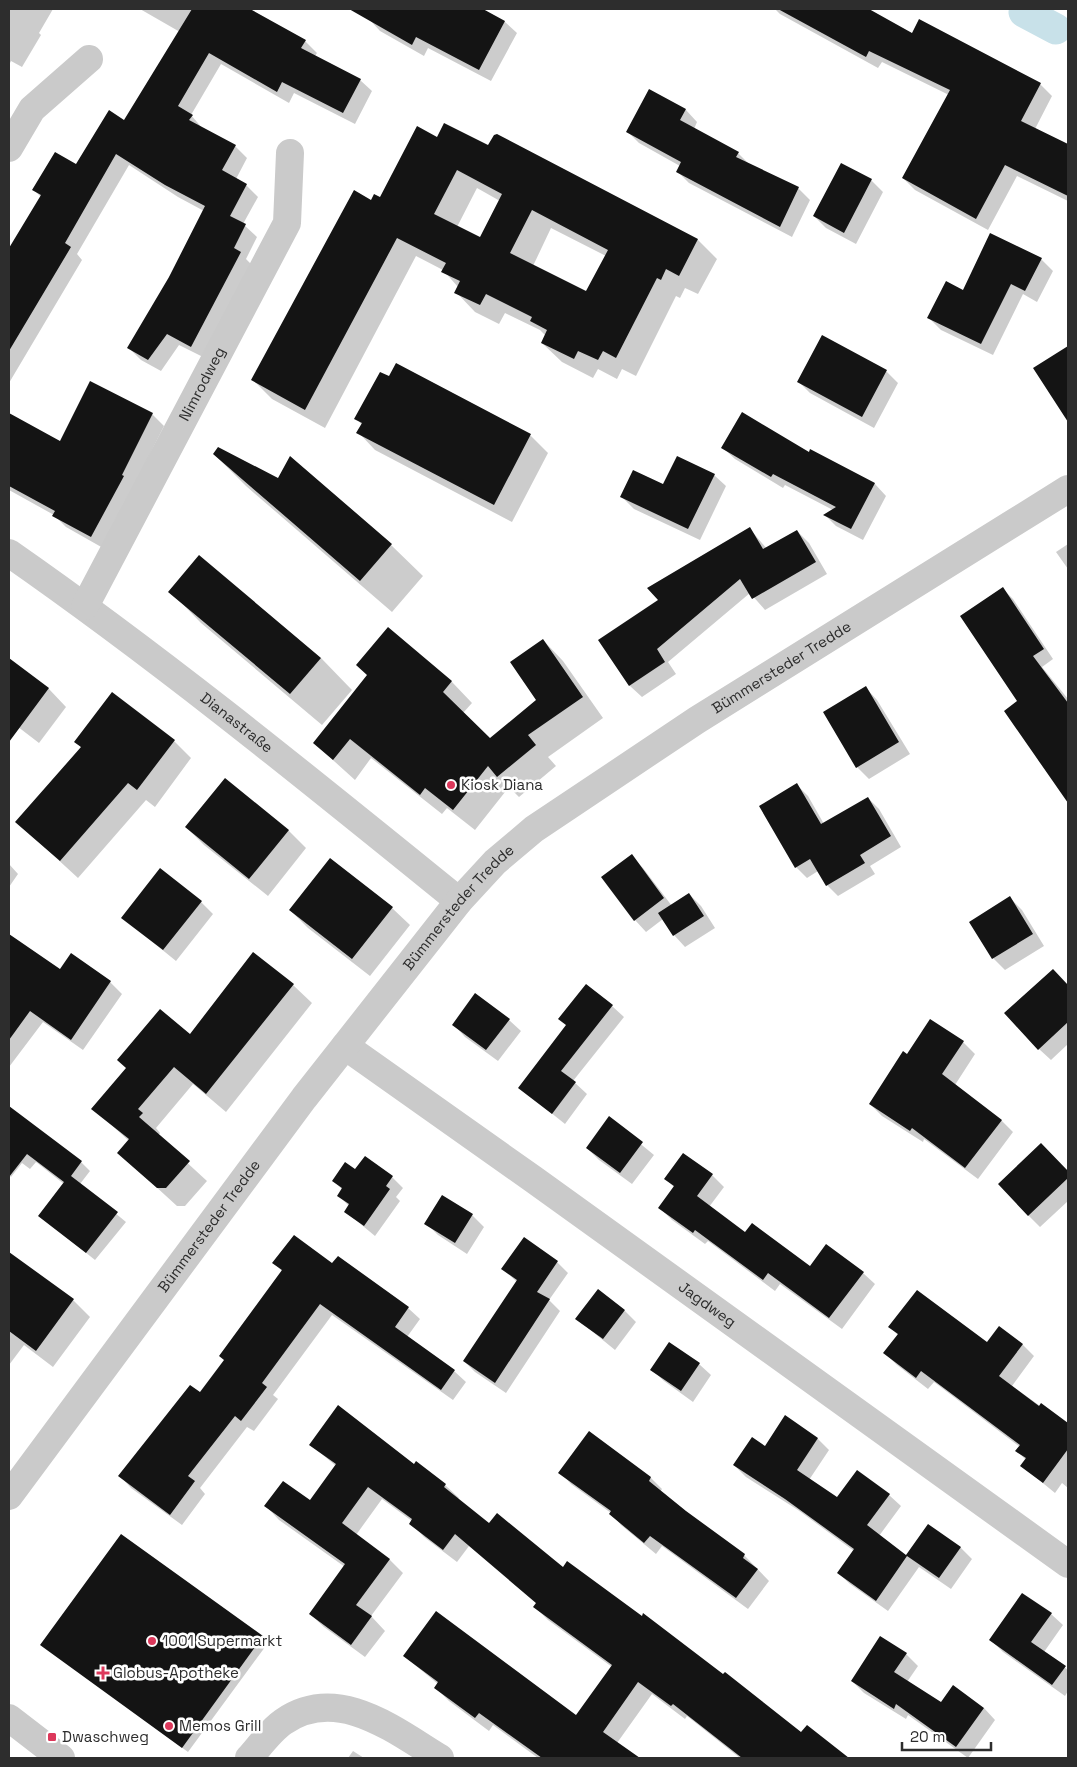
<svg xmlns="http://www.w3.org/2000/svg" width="1077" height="1767" viewBox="0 0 1077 1767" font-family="'Space Grotesk',sans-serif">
	<rect width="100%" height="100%" fill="#fff"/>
	<path fill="#0003" fill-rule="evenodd" d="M9,9H53L39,33L41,35L22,67L11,61L9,65Z
		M140,9H250L305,41L317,53L315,56L360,80L372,91L355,124L294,93L289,103L221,64L191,115L203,129L235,146L247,158L236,179L246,185L258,197L243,224L257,237L246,259L252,265L203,357L179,345L161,371L141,360L129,348L170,278L204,211L178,197L129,165L77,254L82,260L9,383V250L41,197L34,190L76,165L125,121L180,32Z
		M375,9H480L505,22L517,33L491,81L428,48L424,56L380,31L369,19Z
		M775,9H866L913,34L1040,84L1052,96L1035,129L1068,145V201L1017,176L988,230L915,190L903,178L949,95L882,62L878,68L780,14Z
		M650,90L686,110L697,122L694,129L738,153L749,164L798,188L810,200L792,237L689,183L677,171L680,166L639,143L627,131Z
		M497,136L698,240L717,259L698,294L685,288L680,298L676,296L636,376L622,369L617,379L598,369L593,378L562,362L542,343L546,336L540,330L505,313L499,324L475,312L456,292L458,287L443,270L416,256L325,428L272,399L253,380L372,201L381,199L437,138L489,147ZM477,188L500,201L480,239L457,227ZM551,228L606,256L586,293L533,266Z
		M871,180L883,192L856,244L826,228L814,216Z
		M1041,259L1053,271L1037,302L1023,294L993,355L941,330L929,318L963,291Z
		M1068,347V416L1035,368Z
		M396,365L531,436L548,453L512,522L375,450L358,432L362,425L356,418L389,378Z
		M886,371L898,383L874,428L810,393L798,381Z
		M91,383L152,414L164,426L103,548L66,527L54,515L9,490V415L61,442Z
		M723,448L810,454L811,451L875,484L886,496L863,540L836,526L825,515L833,510L785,485L783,488L735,459Z
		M214,454L391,545L423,576L392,612L246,486Z
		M714,475L726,486L700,540L634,509L622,497Z
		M750,529L767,549L797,531L809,543L827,574L765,610L750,593L668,662L676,674L642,697L630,686L600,640L660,601Z
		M1068,544V569L1056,552Z
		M1003,589L1013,599L1053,659L1042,667L1068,699V800L1038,760L1019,702Z
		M170,591L321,658L352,690L322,725L201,623Z
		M389,629L452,682L472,703L463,713L490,740L538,700L543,640L563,661L603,718L548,757L556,766L519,797L509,787L475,830L447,808L442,814L371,758L355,780L314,743L368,676Z
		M9,661L49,689L66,707L39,743L9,720Z
		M866,688L877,700L910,754L869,779L857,767Z
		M174,741L191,758L155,807L146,800L78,878L17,822L82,748L76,742Z
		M225,779L289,831L306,848L268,896L204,845L186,827Z
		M797,785L808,796L824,824L868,798L879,809L901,847L870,866L875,874L838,896L827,885L818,871L807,878L796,867Z
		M631,856L643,868L672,906L689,894L701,906L715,928L685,947L674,935L663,919L646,932L635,920Z
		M9,864L18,874L9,887Z
		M1010,898L1022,910L1044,946L1005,970L993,958L971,922Z
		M201,902L213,914L176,961L123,918Z
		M392,908L410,925L370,976L308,928L290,910Z
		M9,935L56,969L110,982L122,994L83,1050L43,1022L9,1067Z
		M1053,970L1068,986V1044L1051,1060L1039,1049Z
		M293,985L312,1003L226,1112L193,1084L156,1128L160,1133L158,1136L207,1181L185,1206H177L119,1153L129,1141L93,1108L190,1036Z
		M612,1006L624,1017L573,1081L587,1094L565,1124L520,1088Z
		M509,1020L521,1031L498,1061L465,1037L454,1025Z
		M963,1042L975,1054L955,1085L1002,1121L1013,1132L978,1179L924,1139L923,1142L882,1116L870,1104L908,1056Z
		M16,1113L81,1162L90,1171L80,1184L126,1222L95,1260L40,1216L64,1184L36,1162L30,1169L22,1163L11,1177L9,1175V1123Z
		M609,1118L654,1155L632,1184L599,1160L587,1148Z
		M1041,1145L1068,1172V1201L1040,1227L1028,1215Z
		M683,1155L712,1175L724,1187L709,1207L745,1234L811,1268L863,1273L875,1284L842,1329L780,1284L775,1291L708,1241L705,1244L672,1220L660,1208L675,1188L666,1179Z
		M355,1171L392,1177L403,1188L396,1197L400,1201L375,1236L346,1212L349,1206L339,1196L343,1190L333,1181Z
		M472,1215L484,1227L467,1254L438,1235L426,1223Z
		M524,1239L557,1262L568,1273L549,1300L560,1311L506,1393L475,1372L464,1361L517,1282L503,1269Z
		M9,1254L73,1300L90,1317L53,1367L24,1345L9,1365Z
		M274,1263L333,1265L408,1308L420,1319L407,1337L454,1371L466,1382L453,1400L332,1315L273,1395L278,1399L254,1431L247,1427L200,1488L205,1494L182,1525L131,1488L120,1476L200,1394L225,1360L283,1272Z
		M625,1311L636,1322L615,1350L577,1319Z
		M890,1327L987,1344L999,1327L1023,1345L1034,1356L1012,1386L1068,1426V1488L1062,1483L1055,1493L1022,1466L1026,1460L1017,1451L1020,1447L934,1382L928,1389L897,1365L885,1353L899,1336Z
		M699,1364L711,1375L693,1402L664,1381L652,1370Z
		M786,1417L818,1439L829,1450L809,1480L838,1499L889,1495L901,1506L879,1536L906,1556L928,1525L961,1548L972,1559L951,1589L919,1567L888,1611L850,1584L838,1573L854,1551L798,1510L746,1477L734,1465L765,1448Z
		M589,1433L651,1478L662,1489L660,1492L744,1555L769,1581L748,1609L662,1546L656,1554L621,1525L611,1513L571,1484L560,1472Z
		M311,1445L414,1466L445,1485L459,1498L457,1500L489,1525L563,1569L801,1734L807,1726L847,1758H740L687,1716L685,1719L652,1694L617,1743L638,1758H538L493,1725L489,1731L449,1701L435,1687L438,1684L404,1656L576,1717L612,1667L548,1620L535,1607L537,1604L469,1546L457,1562L424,1537L411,1523L412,1521L382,1499L356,1535L390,1560L403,1573L371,1616L385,1631L365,1657L324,1627L310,1614L345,1567L279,1520L266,1506L310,1502L336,1466Z
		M122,1536L268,1643L188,1752L42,1645Z
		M1051,1614L1063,1625L1044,1652L1068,1670V1691L1065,1696L1003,1652L991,1640Z
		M906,1654L918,1666L907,1682L941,1704L984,1708L995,1720L968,1758L908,1715L906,1719L864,1693L852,1681Z
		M353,1751L364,1758H348Z"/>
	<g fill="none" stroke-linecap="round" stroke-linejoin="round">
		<path stroke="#c8e1e9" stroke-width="31" d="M1024,12L1056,29"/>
	</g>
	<path fill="#141414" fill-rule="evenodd" d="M192,9H250L306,40L301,48L361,79L343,113L282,82L277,92L209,53L178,106L193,115L189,120L236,145L222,170L247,184L230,216L246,224L234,248L241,252L191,347L167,334L148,360L127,348L169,277L205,206L165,185L116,154L65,243L71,247L9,351V248L41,195L32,190L55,152L76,164L109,110L124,120Z
		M349,9H483L505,21L479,70L416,37L412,45Z
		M778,9H869L912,33L919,19L1041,83L1021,121L1068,144V196L1005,165L976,219L902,178L950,90L869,51L866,57Z
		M649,89L686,109L680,120L739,152L736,157L799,187L780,227L676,172L681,162L626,132Z
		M444,123L488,145L494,135L497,134L698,239L679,276L666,269L661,280L657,278L616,358L603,351L598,360L578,351L574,359L541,343L547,330L530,321L532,317L486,294L480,305L454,293L460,281L441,272L446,263L397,238L305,410L251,380L354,190L371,200L374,194L380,197L417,126L437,137ZM457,170L502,194L480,237L434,214ZM532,210L608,250L586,291L510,253Z
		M841,163L872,179L844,233L813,216Z
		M990,233L1042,258L1025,291L1011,284L981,344L927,318L946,281L963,290Z
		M822,335L887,370L862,417L797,382Z
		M1068,346V422L1033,368Z
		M396,363L531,434L494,505L356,433L362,423L354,419L380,372L389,376Z
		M90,381L153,413L122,475L124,476L91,537L52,516L55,511L9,486V413L60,441Z
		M742,412L809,452L810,449L875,483L851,529L823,515L836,507L773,474L771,477L721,448Z
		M218,447L278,478L290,456L392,544L360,581L213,454Z
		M677,456L715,474L688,529L620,497L633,470L663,484Z
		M750,527L763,549L797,530L816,562L752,599L740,579L657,649L665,662L629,686L598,640L658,600L647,588Z
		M199,555L321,658L290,694L168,592Z
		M1003,587L1044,649L1033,656L1068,703V803L1004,711L1017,701L960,616Z
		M388,627L452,681L443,692L490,738L536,700L510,662L543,639L583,697L528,735L536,745L497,777L488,766L453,810L425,788L420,795L350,739L333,760L313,743L367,675L356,665Z
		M9,658L49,688L9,742Z
		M866,686L899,742L856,768L823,712Z
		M112,692L175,740L137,790L128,783L60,861L15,822L81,747L74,742Z
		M225,778L289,830L249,879L185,827Z
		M797,783L821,824L868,797L891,836L860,855L865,863L826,886L810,859L795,868L759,806Z
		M632,854L664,898L634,921L601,877Z
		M330,858L393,907L352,959L289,910Z
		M160,868L202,901L163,950L121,918Z
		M689,893L704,916L673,936L658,913Z
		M1010,896L1033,934L992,959L969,922Z
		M9,934L60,969L71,953L111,981L71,1040L30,1011L9,1040Z
		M253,952L294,984L206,1094L174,1067L138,1109L143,1113L139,1117L190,1161L166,1188H157L117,1153L129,1139L91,1109L126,1068L117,1060L160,1009L190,1034Z
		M1053,969L1068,985V1022L1038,1050L1004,1013Z
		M586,984L613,1005L561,1071L576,1082L552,1114L518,1088L566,1025L558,1019Z
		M475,993L510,1019L486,1050L452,1025Z
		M930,1019L964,1041L942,1074L1002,1120L965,1168L912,1128L910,1131L869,1104L903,1051L907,1054Z
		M9,1106L82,1161L71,1176L118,1212L86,1253L38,1216L64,1182L27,1154L9,1177Z
		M609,1116L643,1142L620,1173L586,1148Z
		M1041,1143L1068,1171V1178L1028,1216L998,1184Z
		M683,1153L713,1174L697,1196L745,1232L752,1223L810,1266L826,1244L864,1272L829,1318L768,1273L763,1280L695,1230L693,1233L658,1208L674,1186L664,1179Z
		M365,1156L393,1176L386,1186L390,1189L364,1226L344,1212L349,1204L337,1196L342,1188L332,1181L345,1162L355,1169Z
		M442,1195L473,1214L455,1243L424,1224Z
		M294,1235L332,1263L338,1256L409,1307L395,1327L455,1370L441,1390L320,1304L262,1383L267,1387L241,1421L235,1416L188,1476L195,1481L170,1515L118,1476L190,1385L200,1392L224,1360L219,1356L282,1270L272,1263Z
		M524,1237L558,1261L537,1292L550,1299L495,1383L463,1361L517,1280L501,1269Z
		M9,1252L74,1299L36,1351L9,1331Z
		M598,1289L625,1310L603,1339L575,1319Z
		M917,1290L987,1342L999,1326L1023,1344L999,1376L1039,1406L1041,1403L1068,1423V1449L1043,1483L1020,1466L1026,1458L1015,1451L1020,1445L921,1371L916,1378L883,1353L898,1334L888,1327Z
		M669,1342L700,1363L681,1391L650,1370Z
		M338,1405L414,1464L416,1461L446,1484L444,1487L489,1523L497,1513L563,1567L567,1561L642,1616L643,1613L723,1674L725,1672L801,1732L807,1725L849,1758H742L673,1704L671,1706L638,1682L603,1732L640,1758H542L479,1713L475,1718L434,1688L438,1682L403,1656L436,1611L576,1715L612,1665L533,1607L536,1603L455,1534L443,1550L409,1524L412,1519L368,1487L342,1523L390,1559L356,1605L372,1616L351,1645L309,1614L345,1564L264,1506L283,1481L310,1500L336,1464L309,1445Z
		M785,1415L818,1438L797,1470L837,1497L857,1470L890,1494L867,1525L906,1555L928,1524L961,1547L939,1578L907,1556L876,1601L837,1573L854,1549L785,1499L733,1465L752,1437L765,1446Z
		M589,1431L651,1477L649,1481L686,1511L745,1554L743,1558L758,1569L736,1598L650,1536L644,1543L609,1514L611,1511L558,1473Z
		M121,1534L263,1636L182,1748L40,1645Z
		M1022,1593L1052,1613L1031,1642L1066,1666L1052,1685L989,1640Z
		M880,1636L907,1653L894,1672L941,1702L953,1685L984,1708L956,1747L896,1704L894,1709L851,1681Z"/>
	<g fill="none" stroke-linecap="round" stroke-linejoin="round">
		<g stroke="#cacaca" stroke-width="28">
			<path d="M9,148L32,109L89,59"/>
			<path id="s1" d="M9,553C164,661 312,782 459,901"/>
			<path id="s2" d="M85,606L287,223L290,153"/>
			<path id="s3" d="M345,1046L533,1179L1068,1564"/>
			<path id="s4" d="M9,1496L304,1098L459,901L495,862L534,829L697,720L1068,489"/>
			<path d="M9,1718L61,1758"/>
			<path d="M249,1758C259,1747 270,1731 283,1722C337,1684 394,1730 440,1758"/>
		</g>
	</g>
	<g fill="#dc385b" stroke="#fff" stroke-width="2">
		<circle cx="451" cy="785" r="5"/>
		<circle cx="152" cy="1641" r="5"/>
		<path d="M100.5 1665.5h5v5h5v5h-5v5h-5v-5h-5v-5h5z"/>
		<circle cx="169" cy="1726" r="5"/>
		<rect x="47" y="1732" width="10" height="10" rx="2.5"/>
	</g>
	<g text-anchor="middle" stroke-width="5" stroke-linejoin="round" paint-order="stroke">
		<g font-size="15" fill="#2d2d2d" stroke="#fff">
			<text dy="5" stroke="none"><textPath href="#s2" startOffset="251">Nimrodweg</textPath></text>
			<text dy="5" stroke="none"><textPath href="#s4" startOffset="1146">Bümmersteder Tredde</textPath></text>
			<text dy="5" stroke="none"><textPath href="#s1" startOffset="284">Dianastraße</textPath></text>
			<text dy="5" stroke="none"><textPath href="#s4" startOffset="741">Bümmersteder Tredde</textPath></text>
			<text dy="5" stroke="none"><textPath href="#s4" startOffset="336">Bümmersteder Tredde</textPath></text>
			<text dy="5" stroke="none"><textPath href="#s3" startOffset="445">Jagdweg</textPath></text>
		</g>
		<g font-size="15" fill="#2d2d2d" stroke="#fff" text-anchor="start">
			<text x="461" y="790">Kiosk Diana</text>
			<text x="162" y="1646">1001 Supermarkt</text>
			<text x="113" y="1678">Globus-Apotheke</text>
			<text x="179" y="1731">Memos Grill</text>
			<text x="62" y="1742">Dwaschweg</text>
		</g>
	</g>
	<rect width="1077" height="1767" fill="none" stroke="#2d2d2d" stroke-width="20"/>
	<path d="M902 1742v8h89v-8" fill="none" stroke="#2d2d2d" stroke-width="2.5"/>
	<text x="910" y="1742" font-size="15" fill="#2d2d2d" stroke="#ffffff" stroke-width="4" paint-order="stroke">20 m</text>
</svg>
